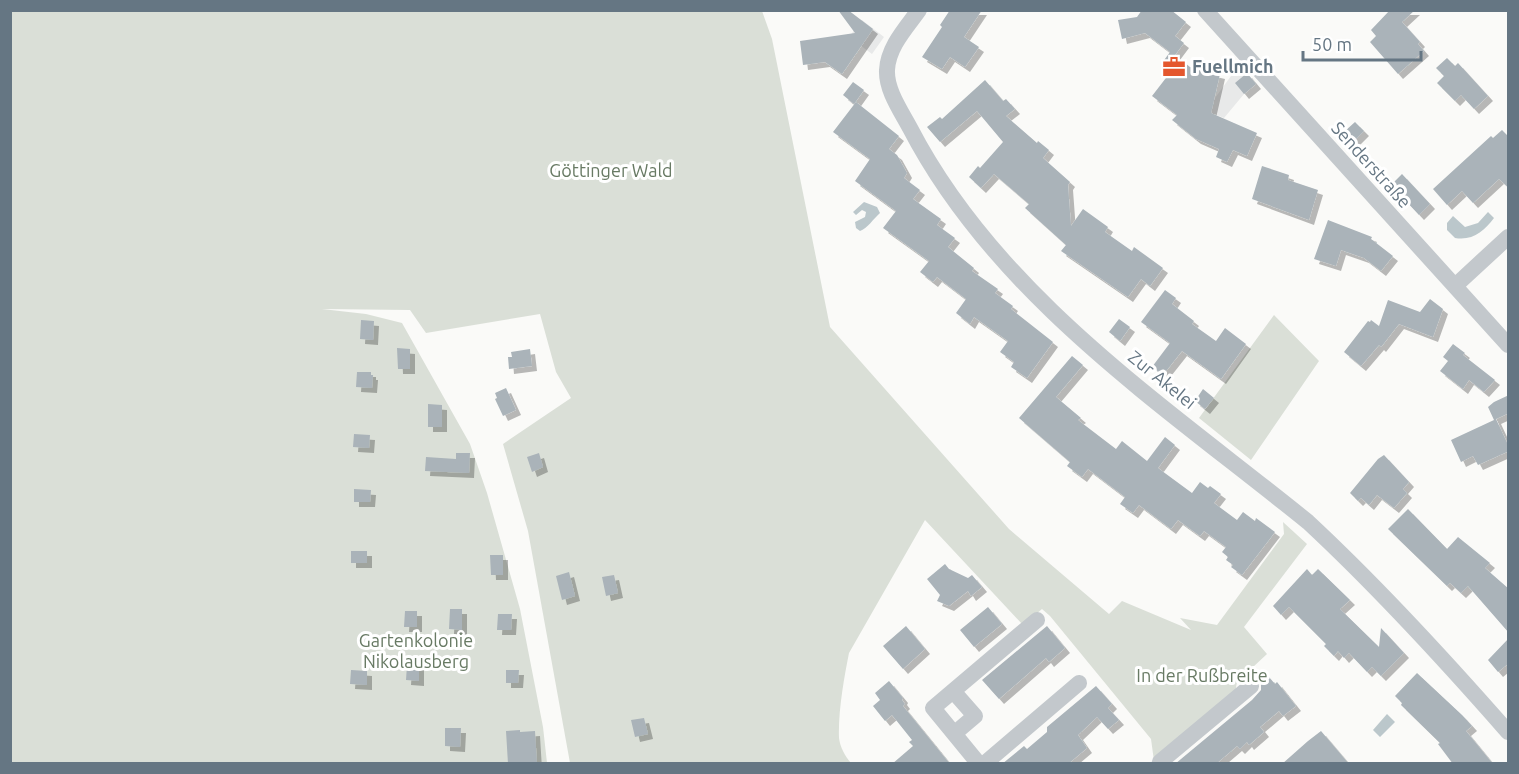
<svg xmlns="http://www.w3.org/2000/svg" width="1519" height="774" viewBox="0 0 1519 774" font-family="Ubuntu,sans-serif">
	<defs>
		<filter id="shadow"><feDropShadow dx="5" dy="5" stdDeviation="0" flood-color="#0004"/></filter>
	</defs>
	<rect width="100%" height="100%" fill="#fafaf8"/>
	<path fill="#e8e9e9" d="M862,20L884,37L872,54L849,37Z
		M1239,65L1256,84L1244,94L1224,118L1214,114L1205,128L1207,109Z"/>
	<path fill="#dadfd7" d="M10,11H762L772,39L830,327L1009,529L1109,614L1122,601L1191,630L1180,618L1217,625L1284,534L1283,522L1307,544L1244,627L1267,654L1237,682L1235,693L1154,761L1151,739L1050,616L1042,609L1023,625L925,520L849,653C844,678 838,712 839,738C840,747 845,756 851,763H570L528,531L503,444L571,398L556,372L540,314L426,333L410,310L322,309L366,314L402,323L470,444L487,493L520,609L543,727L547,763H11Z
		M1274,315L1319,361L1251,460L1199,418Z"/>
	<path fill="#bbc7cb" d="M864,202L877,207L880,213C874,218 867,229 860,231L856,228L855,222L865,217L866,212L862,210L856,215L853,212Z
		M1488,212L1494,218C1484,231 1473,241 1455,238L1447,230V223L1453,216L1465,227L1478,223Z
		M1387,714L1395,722L1380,737L1373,730Z"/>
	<path fill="#aab3b9" filter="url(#shadow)" d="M838,10H848L873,29L842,74L825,62L803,65L800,41L855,33Z
		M950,10H982L964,37L979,47L965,67L950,57L942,69L922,57L942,27L940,25Z
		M1142,10H1171L1186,22L1175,36L1184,43L1175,55L1190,67L1220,74L1211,113L1257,133L1247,156L1233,150L1227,162L1216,157L1219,149L1196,139L1172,120L1177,115L1152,96L1169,74L1163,69L1166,66L1162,63L1170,52L1145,33L1122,39L1118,20L1137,17Z
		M1390,10H1415L1402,22L1420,42L1418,44L1424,51L1398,74L1370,42L1376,36L1371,30Z
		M1447,58L1455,66L1458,63L1488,96L1474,109L1461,95L1455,101L1437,83L1444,76L1436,68Z
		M1247,73L1256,84L1244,94L1235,83Z
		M985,80L1003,101L1006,99L1015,109L1006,116L1037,143L1038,141L1049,150L1043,158L1070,182L1068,185L1071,226L1083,209L1108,227L1105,232L1132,251L1134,247L1163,268L1150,286L1141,279L1128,297L1061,251L1066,245L1025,208L1029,204L994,174L981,188L969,177L978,166L980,168L1003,142L977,111L940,142L927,127L940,117L942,119Z
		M853,82L864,90L854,104L843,95Z
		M856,102L899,136L889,149L897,155L907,173L904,178L920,190L913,199L941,219L937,225L955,238L948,247L974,268L972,271L998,289L995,293L1013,306L1011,309L1053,342L1027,378L1011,367L1014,362L1000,352L1008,341L974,317L970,324L956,313L966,299L937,277L933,282L920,272L929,261L883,228L896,211L855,181L870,159L833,132Z
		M1355,122L1364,131L1354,141L1345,131Z
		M1502,130L1509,137V188L1499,179L1473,203L1462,191L1447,205L1433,189L1491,136L1493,138Z
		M1262,166L1289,175L1288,180L1318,190L1309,220L1252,199Z
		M1402,174L1430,204L1419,215L1391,185Z
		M1328,220L1372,237L1371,239L1393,256L1381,271L1364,258L1341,250L1336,266L1314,259Z
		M1165,290L1176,298L1172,304L1194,321L1192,324L1216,341L1225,328L1246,344L1221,379L1182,351L1163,375L1152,367L1170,343L1141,322Z
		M1430,299L1443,309L1433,337L1399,324L1381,347L1379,345L1361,366L1344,352L1368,321L1370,322L1371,320L1379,326L1388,300L1420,312Z
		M1119,319L1130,327L1120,341L1109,332Z
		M361,320L374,321L373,340L360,339Z
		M1453,344L1465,353L1463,355L1495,380L1484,392L1469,380L1463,389L1440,371L1448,361L1443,357Z
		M397,348L410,349V369H398Z
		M530,349L532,366L509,369L508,357H512L511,352Z
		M1072,356L1083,365L1056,397L1081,418L1078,420L1116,449L1122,441L1147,461L1165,437L1175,445L1158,468L1192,493L1200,482L1208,488L1210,486L1221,494L1214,503L1237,520L1243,512L1255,521L1256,518L1275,532L1242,575L1231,567L1233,565L1226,560L1228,557L1222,552L1226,547L1204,531L1200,536L1178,520L1171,529L1139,505L1133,513L1120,504L1125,497L1088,469L1082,477L1067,466L1070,462L1019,418Z
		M357,372H371V375H373L372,388L356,387Z
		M506,388L516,410L503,416L495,399L497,398L495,393Z
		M1203,389L1214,398L1205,409L1195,401Z
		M1509,395V413L1496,419L1509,447V451L1478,465L1473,456L1461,462L1451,440L1494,420L1488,407L1494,402Z
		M428,404L442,405V427H428Z
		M354,434L370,435L369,448L353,447Z
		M456,453H470L469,473L425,471L426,457L456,459Z
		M539,453L543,467L532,472L527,457Z
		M1384,455L1409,482L1403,489L1407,493L1394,508L1377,495L1369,505L1361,498L1358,501L1350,493L1378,459Z
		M354,489L371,490L370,502H354Z
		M1408,509L1447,549L1458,537L1490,563L1485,568L1509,589V633L1468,586L1461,593L1450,583L1447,586L1388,529Z
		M351,551H367V563H351Z
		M490,555H503V575H491Z
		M945,564L949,569L968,578L972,575L982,587L971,596L968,591L949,606L937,601L940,595L927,579Z
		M1307,569L1312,575L1318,569L1350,600L1340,609L1379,647L1381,628L1404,653L1381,676L1372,667L1367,672L1349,653L1344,658L1338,651L1334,656L1324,646L1326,644L1289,607L1281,615L1273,606Z
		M569,572L575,596L562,600L556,576Z
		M614,575L618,593L606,596L602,577Z
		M988,607L1002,624L974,647L960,630Z
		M450,609H462V630L449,629Z
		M405,611H417V627H404Z
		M498,614H512L511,630H497Z
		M906,626L925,649L903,669L883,646Z
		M1047,626L1065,648L1049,662L1046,658L999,699L982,680Z
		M1509,638V663L1498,672L1488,660Z
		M407,665H419V681L406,680Z
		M351,670L367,671V685L350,684Z
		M506,670H519L518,683H506Z
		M1417,673L1462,715L1472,726L1466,731L1493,764H1453L1438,744L1440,743L1401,705L1402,703L1395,696Z
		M1269,677L1275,684L1277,682L1296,706L1283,716L1279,711L1260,727L1264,732L1249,745L1247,742L1240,749L1237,746L1216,764H1175L1252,700L1261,690V684Z
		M889,681L903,698L902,700L905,704L903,706L950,764H892L913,746L909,742L912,740L892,715L885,721L873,706L880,700L875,693Z
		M1096,686L1112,704L1108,708L1119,720L1108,729L1097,717L1078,735L1087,748L1068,764H1002L1024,746L1027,749L1047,732V727Z
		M644,718L648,734L635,737L631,720Z
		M445,728H461L460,747L445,746Z
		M520,730V732L535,731L537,764H508L506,731Z
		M1321,731L1349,764H1282L1308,741Z"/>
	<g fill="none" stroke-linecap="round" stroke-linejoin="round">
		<path stroke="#c3c8cc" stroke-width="16" d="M919,10C906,28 888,47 887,70C886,90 901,111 910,128C997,296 1165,406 1308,522C1379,588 1444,659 1508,732
			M1205,10L1508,345
			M1455,286L1508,237
			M953,691L975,716L955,733
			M979,764L933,708L1037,620
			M984,764L1079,683
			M1161,764L1160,762L1251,686"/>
	</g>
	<defs>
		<g id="office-bare" transform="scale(1.8)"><path d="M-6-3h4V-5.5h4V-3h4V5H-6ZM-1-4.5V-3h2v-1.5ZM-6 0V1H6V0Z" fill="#e4572e" stroke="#fff" stroke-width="2.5" paint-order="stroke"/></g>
	</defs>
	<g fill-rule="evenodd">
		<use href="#office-bare" x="1174" y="67"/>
	</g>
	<g text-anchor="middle" stroke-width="6" stroke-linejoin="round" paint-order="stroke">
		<g font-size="18" font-weight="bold" fill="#657683" stroke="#fff" text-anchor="start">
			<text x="1192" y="73">Fuellmich</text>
		</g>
		<g font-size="18" fill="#657683" stroke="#fff">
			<text transform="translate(1371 165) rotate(48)" y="6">Senderstraße</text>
			<text transform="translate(1162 380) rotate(39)" y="6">Zur Akelei</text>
		</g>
		<g font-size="18" fill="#687a64" stroke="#fff">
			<text x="611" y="177">Göttinger Wald</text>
			<text x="416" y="647">Gartenkolonie<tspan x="416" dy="21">Nikolausberg</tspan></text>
			<text x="1202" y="682">In der Rußbreite</text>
		</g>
	</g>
	<rect width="1519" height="774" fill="none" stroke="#657683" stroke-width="24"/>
	<path d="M1303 51v9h118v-9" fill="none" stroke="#657683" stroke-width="3"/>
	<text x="1312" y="51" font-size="18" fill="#657683" stroke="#ffffff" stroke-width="4.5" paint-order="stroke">50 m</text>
</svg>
